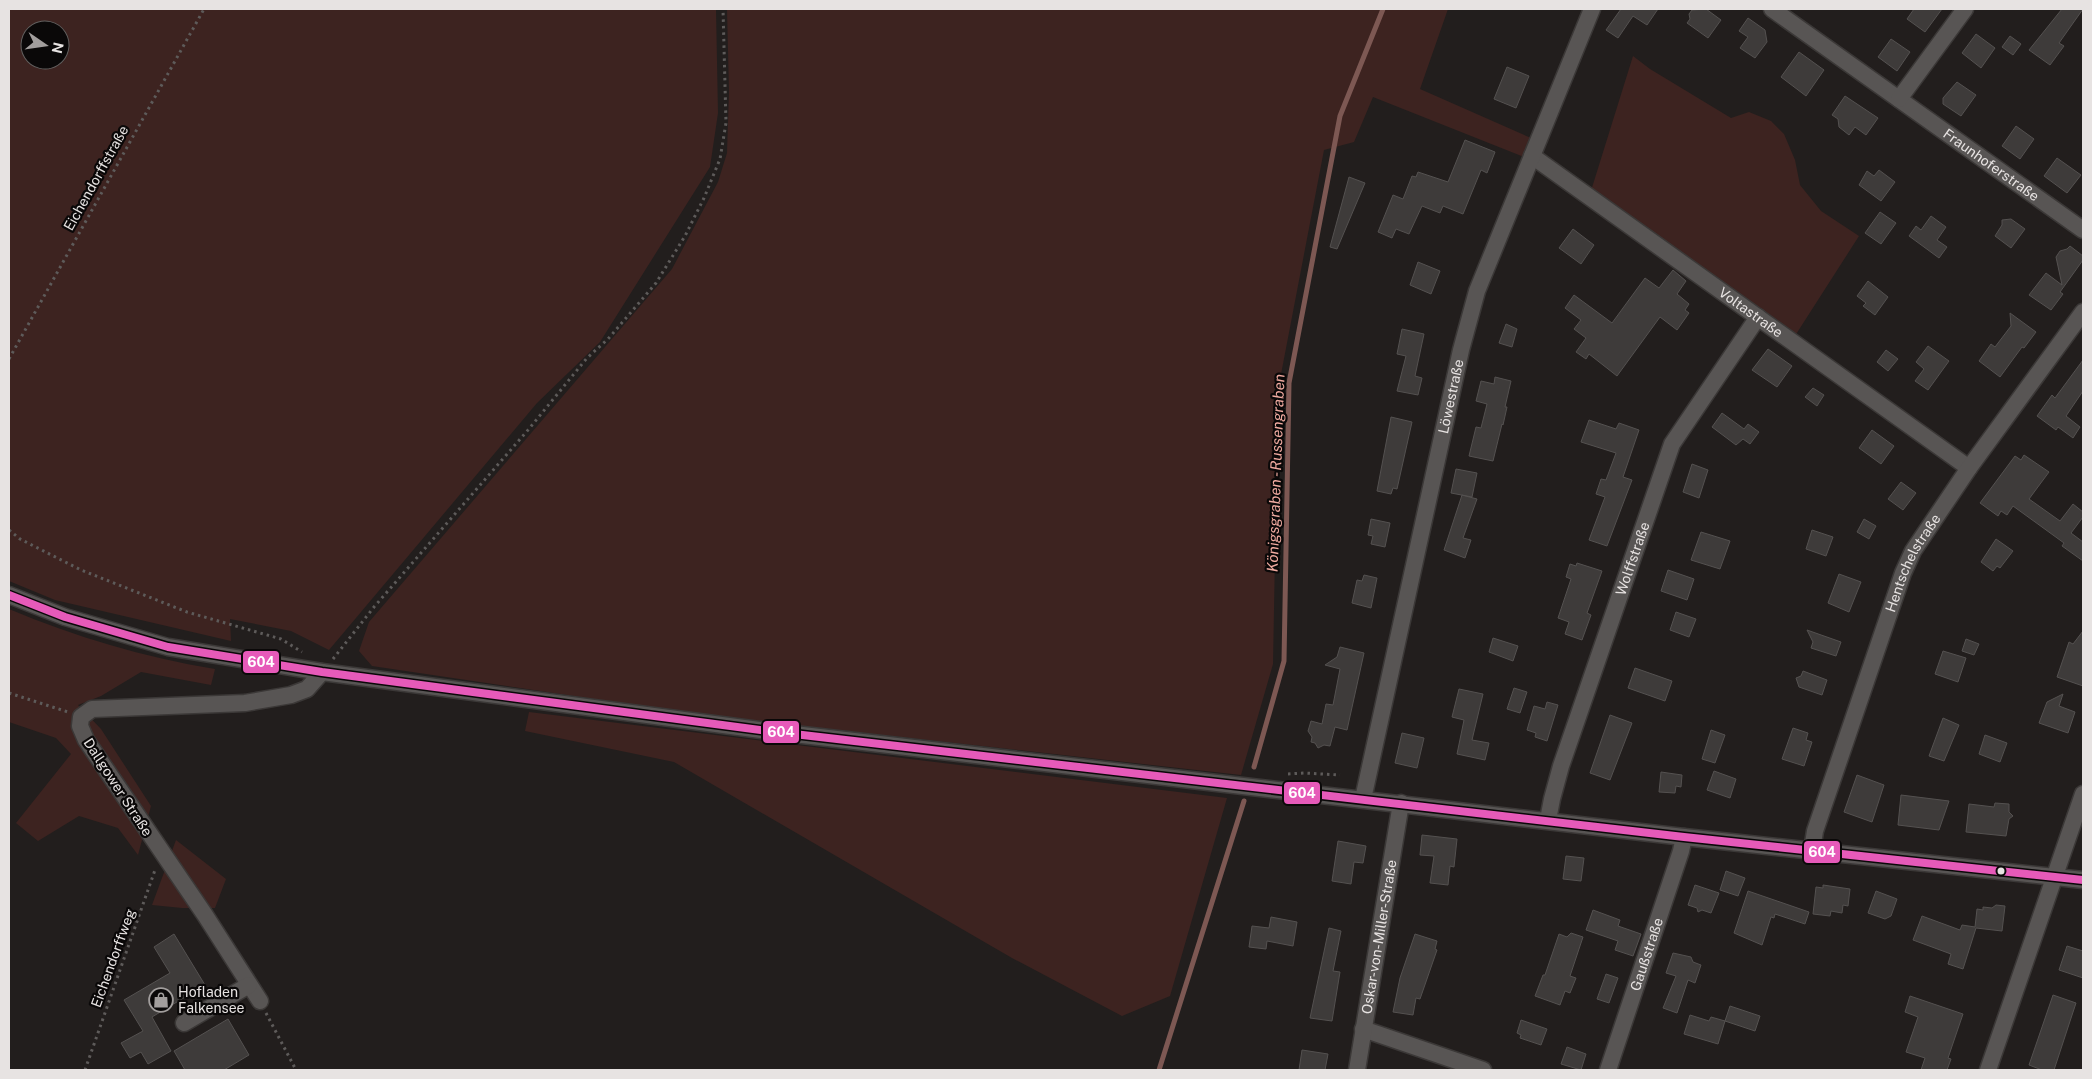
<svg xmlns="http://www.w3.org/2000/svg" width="2092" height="1079" viewBox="0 0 2092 1079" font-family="'Public Sans',sans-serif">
	<rect width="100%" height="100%" fill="#221e1d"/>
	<path fill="#3d2320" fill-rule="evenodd" d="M9,9H716L718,113L710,167L600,342L537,403L329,650L291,631L230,619L231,641L55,600L9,581ZM30,30H60V60H30Z
		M727,9H1448L1420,89L1531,138L1524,157L1373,97L1354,142L1324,150L1278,390L1273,664L1241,775L696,714L372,666L359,651L369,622L672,269L718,182L727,153L729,92Z
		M1633,56L1650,69L1731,118L1749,112L1771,121L1784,134L1795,160L1800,185L1821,211L1859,236L1793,339L1590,194Z
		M9,609C76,637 143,657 215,669L211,685L141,672L101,696L78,705L101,729L151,806L138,855L118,828L79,816L38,841L16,823L71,754L56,738L9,722Z
		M529,712L1227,798L1170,996L1122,1016L1012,958L674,762L525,731Z
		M176,840L226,879L215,908H182L152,905Z"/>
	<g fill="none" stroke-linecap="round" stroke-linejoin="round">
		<path stroke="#7d5853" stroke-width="5" d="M1254,767L1284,661L1289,383L1340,116L1383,9
			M1159,1070L1244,801"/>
	</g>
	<path fill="#3e3b3a" stroke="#545150" d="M1621,9H1658L1647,25L1633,16L1618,38L1606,30Z
		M1706,9L1721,20L1708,38L1687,23L1690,19L1689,14L1692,10Z
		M1914,9H1942L1925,32L1907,19Z
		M2062,9H2083L2059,43L2064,46L2050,65L2029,50Z
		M1748,18L1765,30L1767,42L1755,58L1740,48L1748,37L1739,31Z
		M1976,34L1995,48L1981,68L1962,53Z
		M2010,36L2021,44L2013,55L2002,47Z
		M1891,39L1910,52L1897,71L1878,57Z
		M1799,52L1824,70L1806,96L1781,77Z
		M1507,67L1529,76L1516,108L1494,99Z
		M1957,82L1976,95L1961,116L1943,104V98Z
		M1845,96L1878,118L1866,135L1855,127L1849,135L1839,127L1838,119L1832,115Z
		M2016,126L2034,139L2020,159L2002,146Z
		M1465,140L1495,152L1487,173L1481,170L1463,214L1443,206L1440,213L1422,206L1409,234L1396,229L1392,238L1378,232L1393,195L1403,199L1412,176L1416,177L1418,172L1448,182Z
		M2057,158L2081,175L2067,193L2044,176Z
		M1879,170L1895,182L1881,201L1859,185L1867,171L1874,176Z
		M1349,177L1365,183L1337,249L1330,247Z
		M1880,212L1896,223L1881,244L1865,233Z
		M1931,216L1946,227L1937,240L1947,247L1939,258L1909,236L1916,226L1921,230Z
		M2011,219L2025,229L2011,248L1995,236L2002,225V220Z
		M1573,229L1594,245L1581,264L1559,248Z
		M2070,246L2083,256V260L2060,292L2063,294L2051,310L2029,295L2046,273L2062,285L2056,257L2060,251L2067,249Z
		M1418,262L1440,271L1431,294L1410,285Z
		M1673,270L1686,281L1677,294L1689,304L1685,310L1689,313L1677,330L1660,317L1617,376L1589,354L1586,359L1576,352L1586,338L1574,329L1581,320L1565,308L1574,295L1612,323L1645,278L1659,288Z
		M1868,281L1888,297L1875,315L1863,306L1866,303L1857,296Z
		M2010,313L2036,332L2024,348L2022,347L2000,377L1979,361L1991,344L1995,347L2011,326Z
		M1506,324L1517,329L1512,347L1499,343Z
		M1402,329L1424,334L1415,376L1422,378L1418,395L1397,391L1406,356L1397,354Z
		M1928,346L1949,361L1928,390L1915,381L1924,369L1916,362Z
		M1768,349L1792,366L1777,387L1752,370Z
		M1886,350L1898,359L1888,371L1877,362Z
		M2083,360V391L2066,416L2080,427L2073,438L2058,427L2056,430L2037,416L2052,395L2055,398Z
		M1495,377L1511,381L1505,407H1507L1503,425L1502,424L1493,461L1469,456L1476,427L1481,428L1487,404L1476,401L1481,381L1494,384Z
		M1813,388L1824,395L1817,406L1805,397Z
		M1722,413L1744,429L1748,424L1759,432L1750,444L1743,439L1736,445L1712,427Z
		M1391,417L1412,422L1397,489L1393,488L1391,494L1377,491Z
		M1589,420L1616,429L1619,423L1639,430L1623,477L1632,480L1607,546L1589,540L1605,497L1596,494L1601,479L1606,480L1616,453L1581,442Z
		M1872,430L1894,446L1881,464L1859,448Z
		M2024,455L2049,472L2029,499L2060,521L2073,504L2083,512V517L2071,533L2083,542V561L2062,546L2064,543L2013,506L2007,515L2001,511L1998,516L1980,503L2015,456L2021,460Z
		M1692,464L1708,470L1699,498L1683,492Z
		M1456,469L1477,473L1472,497L1451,493Z
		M1901,482L1916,493L1903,510L1888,499Z
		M1462,495L1477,499L1463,538L1471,540L1465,558L1444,550Z
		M1371,519L1390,523L1385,547L1371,544L1373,536L1368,535Z
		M1864,519L1876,526L1869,539L1857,532Z
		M1812,530L1833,537L1826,556L1806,549Z
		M1701,532L1730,541L1720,569L1691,560Z
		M1996,539L2013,551L2000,568L1997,566L1993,571L1981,562Z
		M1577,563L1602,571L1587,613L1591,615L1582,640L1565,634L1569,622L1558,618L1571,579L1566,577L1570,564L1576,566Z
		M1668,570L1694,579L1687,600L1661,591Z
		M1839,574L1861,582L1849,612L1828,603Z
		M1364,575L1377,578L1371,608L1352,603L1357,580L1362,581Z
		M1676,612L1696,619L1689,637L1670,630Z
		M1807,630L1841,642L1836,656L1811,648L1813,642Z
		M2083,631V686L2057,677L2069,642L2073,644Z
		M1493,638L1518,646L1513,661L1489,652Z
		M1966,639L1979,644L1974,655L1962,651Z
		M1340,647L1364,653L1347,730L1335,727L1330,746L1324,745L1318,748L1315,743L1311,742L1312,737L1308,731L1311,721L1322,724L1326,704L1333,705L1340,669L1325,665L1337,657Z
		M1943,651L1966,658L1958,682L1935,674Z
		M1635,668L1672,681L1665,701L1628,688Z
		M1803,671L1827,680L1822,695L1799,687L1796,678L1801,676Z
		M1514,688L1527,692L1520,713L1507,709Z
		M1459,689L1483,694L1472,740L1489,743L1485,760L1457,754L1464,720L1452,717Z
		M2063,694L2059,706L2075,712L2068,733L2039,723L2047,702Z
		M1547,702L1558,705L1547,741L1535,737L1536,733L1527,730L1534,706L1545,709Z
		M1610,715L1632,723L1610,780L1590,773Z
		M1943,718L1959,725L1944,761L1929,756Z
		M1793,728L1808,733L1806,740L1812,742L1804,766L1782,759Z
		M1711,730L1725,735L1715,763L1702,759Z
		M1402,733L1424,738L1417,768L1395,763Z
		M1985,735L2007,743L2000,762L1979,754Z
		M1714,771L1736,779L1730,798L1707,790Z
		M1661,772L1682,775L1681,787L1676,786L1675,793L1659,792Z
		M1857,775L1884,785L1872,822L1844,812Z
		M1901,795L1949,801L1939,830L1898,825Z
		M1995,803L2009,804V812L2013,816L2009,819L2006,836L1966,832L1969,804L1994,807Z
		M1422,835L1457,839L1454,867L1450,866L1448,885L1430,883L1434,856L1420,855Z
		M1338,841L1366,846L1363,863L1354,862L1351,884L1332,881Z
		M1566,856L1584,858L1581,881L1563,879Z
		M1726,871L1745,878L1738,896L1720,890Z
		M1695,885L1719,893L1711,913L1702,910L1698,912L1697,908L1688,905Z
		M1823,885L1850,889L1848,906L1843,905L1842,913L1831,911L1830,916L1813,914L1816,887L1823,888Z
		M1748,891L1809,912L1805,924L1775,914L1774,918L1771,917L1762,945L1734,933Z
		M1876,891L1897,899L1891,916L1885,919L1868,913Z
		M1996,905L2005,906L2002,931L1976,928L1963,969L1948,964L1951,954L1913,940L1922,916L1960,930L1962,925L1975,927L1977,909L1983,910V907L1992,908Z
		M1593,910L1620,920L1618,926L1641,934L1633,956L1615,950L1618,941L1586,930Z
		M1271,917L1297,922L1293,946L1267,941L1266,949L1249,947L1252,926L1269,928Z
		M1329,928L1341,931L1333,971L1340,972L1332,1021L1310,1018Z
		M1571,933L1583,937L1570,976L1576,978L1570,993L1565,991L1560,1005L1535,996L1543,975H1545L1559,934L1567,937Z
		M174,934L205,985L152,1017L171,1051L148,1064L141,1052L130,1058L121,1043L143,1031L124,1000L170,973L154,947Z
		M1415,934L1437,941L1435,949L1437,950L1420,999L1416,998L1413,1015L1393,1012L1400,978Z
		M2067,946L2083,951V978L2059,970Z
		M1673,953L1691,957L1693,962L1701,965L1695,983L1688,980L1677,1013L1663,1008L1676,976L1666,973Z
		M1606,974L1618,978L1609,1003L1597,999Z
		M2053,995L2076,1003L2054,1070H2042L2029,1065Z
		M1910,996L1963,1014L1948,1058L1951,1059L1947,1070H1921L1925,1058L1906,1052L1918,1017L1905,1012Z
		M1730,1006L1760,1016L1755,1031L1725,1021Z
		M1690,1015L1709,1021L1711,1017L1725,1021L1718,1044L1684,1034Z
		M228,1019L249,1055L224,1070H185L174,1051Z
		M1521,1020L1547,1029L1541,1045L1520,1038L1521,1035L1517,1033Z
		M1567,1047L1586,1054L1581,1070L1561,1064Z
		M1302,1050L1328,1054L1325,1070H1299Z"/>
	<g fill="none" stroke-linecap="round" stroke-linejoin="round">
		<g stroke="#3b3837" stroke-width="19">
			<g id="minor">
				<path id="s1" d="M1772,9L2083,230"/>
				<path d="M1899,99L1965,9"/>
				<path id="s2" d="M1532,156L1969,468"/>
				<path d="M9,595L65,617L168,647L322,672L768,731L1684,837L2083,880"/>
				<path id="s3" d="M1363,799L1461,350L1477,291L1592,9"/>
				<path id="s4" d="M1548,820L1552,799L1561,766L1672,444L1758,317"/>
				<path id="s5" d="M1812,850L1815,831L1903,573L1913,551L1969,468L2083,312"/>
				<path d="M260,1001L205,915L86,740L80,726L81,717L92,709L245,703L291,695L307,689L322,672"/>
				<path d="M184,1023L249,985"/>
				<path d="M1363,1029L1483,1070"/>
				<path id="s6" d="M1357,1070L1401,803"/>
				<path id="s7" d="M1608,1070L1681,851L1684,837"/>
				<path d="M1988,1070L2083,794"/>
			</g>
		</g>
		<path stroke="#5e5b5a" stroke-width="3" stroke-dasharray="2.5 4" stroke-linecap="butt" d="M9,359L204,9
			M9,530L20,539L81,570L187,612L281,639L302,652
			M333,659L374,607L528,430L587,358L608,339L656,283L685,236L704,198L720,159L726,123L723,9
			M9,693L68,712
			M1288,774L1305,773L1340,775
			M266,1013L296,1070
			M85,1070L155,870"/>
		<use href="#minor" stroke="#585554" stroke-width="16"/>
		<g stroke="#0a0808" stroke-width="11">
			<path id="bus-1" d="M9,595L65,617L168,647L322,672L768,731L1684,837L2083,880"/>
		</g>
		<use href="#bus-1" stroke="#e65ab9" stroke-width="8"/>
	</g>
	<defs>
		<g id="shop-ring" transform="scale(1.25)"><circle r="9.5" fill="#0a0808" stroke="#a29e9d" stroke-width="1.5"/><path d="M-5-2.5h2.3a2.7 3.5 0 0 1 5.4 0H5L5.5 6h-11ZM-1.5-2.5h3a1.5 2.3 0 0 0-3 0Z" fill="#a29e9d"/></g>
	</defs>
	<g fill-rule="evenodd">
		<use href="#shop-ring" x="161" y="1000"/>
	</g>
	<circle fill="#e7e3e2" stroke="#0a0808" stroke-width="2" cx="2001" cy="871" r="4.5"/>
	<g text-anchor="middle" stroke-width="4.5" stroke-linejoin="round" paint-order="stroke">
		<g font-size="14" fill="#e7e3e2" stroke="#0a0808">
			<text dy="5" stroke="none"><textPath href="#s1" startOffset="269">Fraunhoferstraße</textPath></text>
			<text transform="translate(96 178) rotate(-61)" y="5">Eichendorffstraße</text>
			<text dy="5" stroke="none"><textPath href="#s2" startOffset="269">Voltastraße</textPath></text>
			<text dy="5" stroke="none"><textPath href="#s3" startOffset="412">Löwestraße</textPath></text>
			<text dy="5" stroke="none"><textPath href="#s4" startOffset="275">Wolffstraße</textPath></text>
			<text dy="5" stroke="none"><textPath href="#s5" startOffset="305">Hentschelstraße</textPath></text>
			<text transform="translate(118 787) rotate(57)" y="5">Dallgower Straße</text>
			<text dy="5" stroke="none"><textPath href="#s6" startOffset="135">Oskar-von-Miller-Straße</textPath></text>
			<text dy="5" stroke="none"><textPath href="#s7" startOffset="122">Gaußstraße</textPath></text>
			<text transform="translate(113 958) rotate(-70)" y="5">Eichendorffweg</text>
		</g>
		<g font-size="14" fill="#e7e3e2" stroke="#0a0808" text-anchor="start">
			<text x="178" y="997">Hofladen<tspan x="178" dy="16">Falkensee</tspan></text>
		</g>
		<g font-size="15" font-style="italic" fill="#f0aaa0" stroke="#0a0808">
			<text transform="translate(1276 473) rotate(-88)" y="5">Königsgraben - Russengraben</text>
		</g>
	</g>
	<g stroke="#0a0808" stroke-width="2">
		<rect x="242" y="650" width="38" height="24" rx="5" fill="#e65ab9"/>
		<rect x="762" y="720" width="38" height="24" rx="5" fill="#e65ab9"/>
		<rect x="1283" y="781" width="38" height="24" rx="5" fill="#e65ab9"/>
		<rect x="1803" y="840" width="38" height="24" rx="5" fill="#e65ab9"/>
	</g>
	<g font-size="14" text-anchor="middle" font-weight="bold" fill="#fff">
		<text x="261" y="667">604</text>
		<text x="781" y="737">604</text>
		<text x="1302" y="798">604</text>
		<text x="1822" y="857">604</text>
	</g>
	<rect width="2092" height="1079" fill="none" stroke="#e7e3e2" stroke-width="20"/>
	<g transform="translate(45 45) rotate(103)"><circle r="24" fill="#0a0808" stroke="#62605f"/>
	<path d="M0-4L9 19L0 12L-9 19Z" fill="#a29e9d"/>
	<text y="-8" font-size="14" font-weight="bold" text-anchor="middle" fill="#e7e3e2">N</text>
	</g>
</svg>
